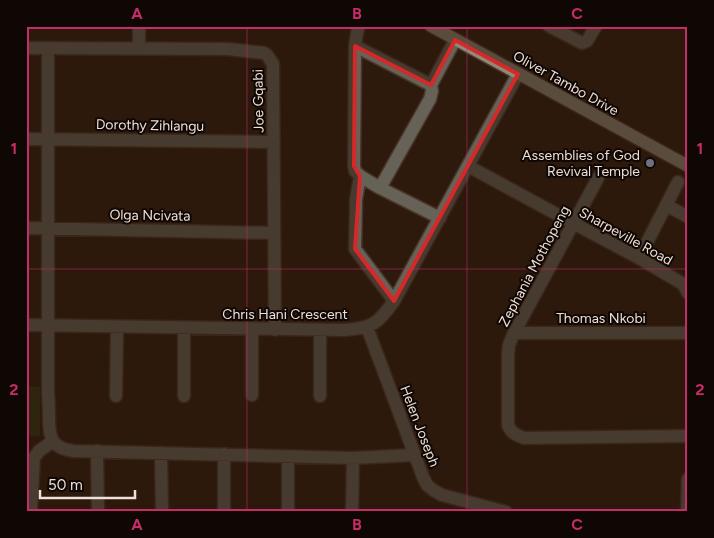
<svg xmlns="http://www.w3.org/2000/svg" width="714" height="538" viewBox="0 0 714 538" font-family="Figtree,sans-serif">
	<rect width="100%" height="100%" fill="#2e190d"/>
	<path fill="#2e3311" d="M26,386L40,387V436L26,435Z"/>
	<path fill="#553d30" d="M647,158L656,163L653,169L644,164Z"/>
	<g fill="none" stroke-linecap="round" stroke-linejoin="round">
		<g stroke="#493529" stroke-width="15">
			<path id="street" d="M139,26V48
				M359,26L357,33L355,46L354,166L355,171L360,176L380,188L440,218
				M549,26L582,43L587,41L596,26
				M355,46L431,85L432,91L430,99L380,188
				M26,48L228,49L264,53L267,55L273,64L275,330
				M48,48V394C49,402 49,411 49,419C49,438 52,448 73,451L353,458L414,455
				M431,85L455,40
				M26,139L274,142
				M468,166L573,223L639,258L683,284L688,293
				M360,176L356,199L355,249L394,301
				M598,178L514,333L509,345L508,354V425C511,433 516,435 524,438L688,436
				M666,205L688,217
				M26,228L274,233
				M639,258L678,182
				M26,325L344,330C372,328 378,324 394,301L518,74
				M367,327L423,477L427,485L433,490L442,495L506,512
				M184,328V396
				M252,330V395
				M320,330V396
				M514,333H688
				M116,396L117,327
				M97,451L98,512
				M161,453L162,512
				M288,457V512
				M31,508L34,458L39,451L53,441
				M224,512V454
				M352,512L353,458
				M687,512L688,479"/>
		</g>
		<g stroke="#493529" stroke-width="15">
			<path id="secondary" d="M431,26L688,166"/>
		</g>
		<use href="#street" stroke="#676257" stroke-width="12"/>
		<use href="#secondary" stroke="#908977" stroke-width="12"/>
	</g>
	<path d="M0 0H714V538H0ZM455,40L518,74L394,301L355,249L360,176L354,166L355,46L431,85Z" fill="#2e190d" fill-opacity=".55" fill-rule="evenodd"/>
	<path fill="none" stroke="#d62828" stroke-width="4" stroke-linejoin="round" d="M455,40L518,74L394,301L355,249L360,176L354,166L355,46L431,85Z"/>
	<path fill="none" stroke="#c62c67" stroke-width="1" stroke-opacity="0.55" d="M247,26V512M467,26V512M26,269H688"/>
	<circle fill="#6b7280" stroke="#0f0703" stroke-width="2" cx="650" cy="163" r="5"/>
	<g text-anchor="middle" stroke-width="4" stroke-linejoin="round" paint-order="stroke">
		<g font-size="14" fill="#eedfd7" stroke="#0f0703">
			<text transform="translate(566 83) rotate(29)" y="5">Oliver Tambo Drive</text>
			<text transform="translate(258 101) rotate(-91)" y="5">Joe Gqabi</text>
			<text transform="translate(150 125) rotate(1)" y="5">Dorothy Zihlangu</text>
			<text transform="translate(150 215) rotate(1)" y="5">Olga Ncivata</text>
			<text transform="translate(626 236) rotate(29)" y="5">Sharpeville Road</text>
			<text transform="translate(534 266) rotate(-62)" y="5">Zephania Mothopeng</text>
			<text x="285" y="319">Chris Hani Crescent</text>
			<text x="601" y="323">Thomas Nkobi</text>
			<text transform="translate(420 426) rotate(69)" y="5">Helen Joseph</text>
		</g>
		<g font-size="14" fill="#eedfd7" stroke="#0f0703" text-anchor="end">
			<text x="640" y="160">Assemblies of God<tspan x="640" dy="16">Revival Temple</tspan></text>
		</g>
	</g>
	<rect width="714" height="538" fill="none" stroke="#0f0703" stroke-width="55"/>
	<path d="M40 490v8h95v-8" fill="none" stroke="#eedfd7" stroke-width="2.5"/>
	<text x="48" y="490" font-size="15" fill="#eedfd7" stroke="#0f0703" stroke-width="4" paint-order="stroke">50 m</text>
	<rect x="28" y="28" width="658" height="482" fill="none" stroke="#c62c67" stroke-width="2"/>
	<g font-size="16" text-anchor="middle" font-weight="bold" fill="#c62c67">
		<text x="137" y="19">A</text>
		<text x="357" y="19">B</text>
		<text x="577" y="19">C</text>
		<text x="14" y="154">1</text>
		<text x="700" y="154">1</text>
		<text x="14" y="395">2</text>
		<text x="700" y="395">2</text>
		<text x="137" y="530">A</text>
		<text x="357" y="530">B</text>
		<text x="577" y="530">C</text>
	</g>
</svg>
